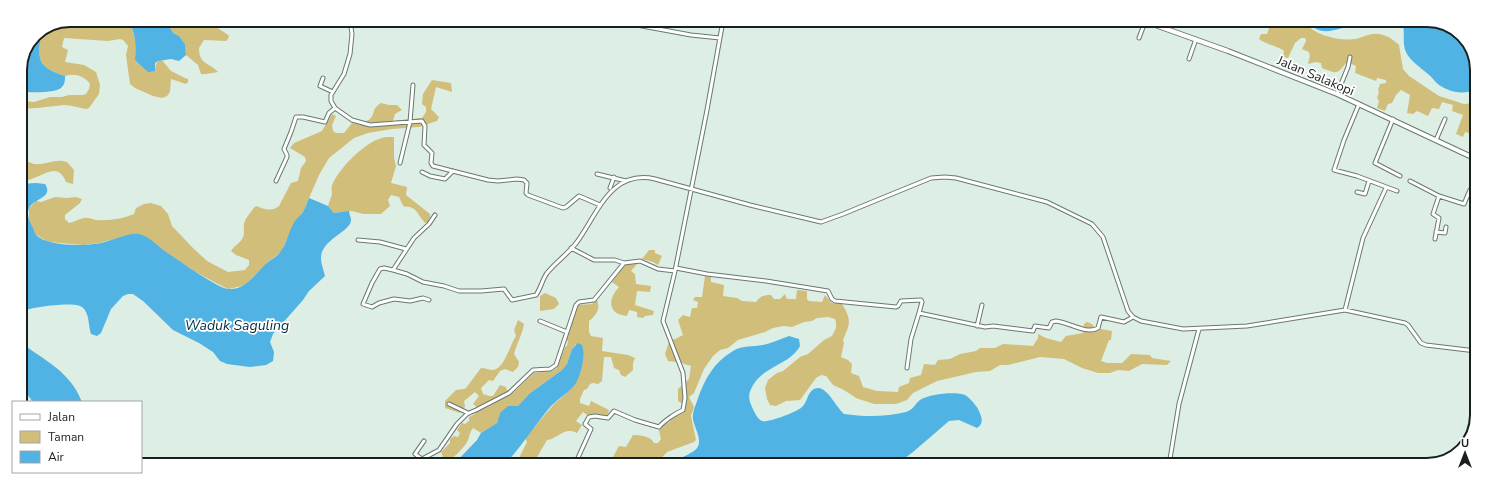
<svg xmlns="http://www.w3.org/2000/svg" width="1497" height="485" viewBox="0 0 1497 485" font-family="'Nunito Sans',sans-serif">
	<rect width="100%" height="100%" fill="#ddeee5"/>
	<path fill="#d1be7b" d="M70,20H128C136,33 136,45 135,60L141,64L155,71C156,65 155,61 162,60L171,71L185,78L188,79V82L186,84L171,79L170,92L167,96L162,98L153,96L135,88L130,84L126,55L128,46L123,40L120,39L108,41L64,38L62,47L68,50L65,62L84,65L96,72L100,85L99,94L89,108L86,109C79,108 72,105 64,105C49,106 35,110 20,108V97L25,101L34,102L50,97H62L69,95H83L86,94L89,89L90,84C85,76 73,73 65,76C36,66 38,60 41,32Z
		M166,20H205L227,34L229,36L228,39L226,41L204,40L199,48C199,65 209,62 218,72L206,74H201L198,65L186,55L185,44L179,36L173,33Z
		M1271,22H1304C1315,36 1339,41 1356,39C1360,38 1364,36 1368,35C1380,31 1391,37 1399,45L1403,69L1409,76L1439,96L1464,104L1477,103V120L1471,123L1469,133L1465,132L1463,137L1456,134L1463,115L1452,111L1453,105L1442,102L1439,109L1432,108L1428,116L1417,111L1413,114L1407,113L1410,95L1401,90L1396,95L1392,103L1388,104L1385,111L1377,108L1379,101L1377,98L1379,92L1378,90L1380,84L1386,83V80L1377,78L1376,81L1355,73L1356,66L1347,62C1336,75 1338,74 1322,68L1321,63L1316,62L1308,64L1310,56L1309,52L1302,49L1306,41L1305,38H1301L1295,43L1288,58L1283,57L1284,51C1280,47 1267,45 1259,39L1261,34H1267Z
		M432,80L451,83L452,92L436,87L431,109L439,117L437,121L419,127L392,129L368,133L354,138L329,158L319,175L303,212L295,222L281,252L267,263L247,283L242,286L228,289L214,282L196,272L160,249L153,242L125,236L99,243L83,245L48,242L35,234L29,220V208L36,201L41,202L55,197L67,198L76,197L82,199L80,203L65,215V219L69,223C74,222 79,219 84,218C88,217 92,219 96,220C109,221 122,219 134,214L136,208L144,204L151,203L161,206L168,214L172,226L193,248L207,261L228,272L245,270L249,265V260L236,255L231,251C234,246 239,244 242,239C246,234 242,226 245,221C246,218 254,207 256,206C264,209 272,212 279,206L291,183L298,181L301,168L306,161L305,157L290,148L294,143L322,131L332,114L336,116L332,125L333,131L336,133H344L352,123L359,124C362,122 368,121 370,119C376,113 371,109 381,103L389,105H397L402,110L395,114L393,121L422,118L426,112V107L422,104L423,94Z
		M387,137H394V158L396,166L391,183L407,187L406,195L430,214V217L428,222L425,223C421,219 418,212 414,209C403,203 406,213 399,197L391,195L388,200L390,206L381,214H363L352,211L334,213L328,206C329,202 331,198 332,194C332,191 331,188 332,185C339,168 368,138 387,137Z
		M20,156C25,160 32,165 38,164C49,164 56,158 67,162L74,170L73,184L66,182C56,157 38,183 20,181Z
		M649,250H655V253L662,256L658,265L653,262L642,259Z
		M629,263L637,264L631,271L635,274L636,284L651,286L650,292L637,291L635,305L654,311L653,315L645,316L643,318L637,317V312L629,310L627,316C607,314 608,299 619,287L612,282L625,265Z
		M705,276L711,277V282L724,285L723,296L737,298L742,301L756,302C760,296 764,295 771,295L774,299H780L785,294L787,299H796L797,290L807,291V299L809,301L822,302L825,295L832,303L842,304C852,320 850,324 843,340L844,343L841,357L848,360L852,364L851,373L859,376L863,387L877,391L898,392L899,387L909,383L910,378L921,375L924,364L935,365L938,360L950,359L960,354L976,351L980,348H995L1003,344L1033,346L1038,338V334L1046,338L1061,342L1066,336L1083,333L1084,324L1087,322L1092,324L1095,328L1112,331L1111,340H1109L1101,361L1107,363H1122L1131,354L1150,355L1152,358L1171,361L1167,365L1142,364L1129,371L1118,370L1110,373H1098L1082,368L1064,359L1040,357L1008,365H1000L990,371L976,372L937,381L913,393L907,400L896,404H874L856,398L844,390L833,385L826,376L821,375L816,378L800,400L786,401L776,406L770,405L767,399L765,388L768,380L777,373L783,371L800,357L808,354L824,340L832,336L836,328V322L835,319L828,317L817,318L812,321L804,322L792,327L784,326L773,328L765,332L738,340L728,348L720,350L713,356L704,369L694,393L689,397L694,407L691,416L696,440L694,442L667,452L656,464H612L615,458L613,457L619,446L626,447L633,435C640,435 651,436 654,443H658L661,439L659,431L662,422L668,423L677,415L684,412L686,406L678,401V389L689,379L691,366L684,364L683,363L668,361L665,354L669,342L683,335L678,320L683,315L690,317L692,308H697L698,302L693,300L695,297H702Z
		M545,293L556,298L559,304L554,309L540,311V296Z
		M597,300C601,309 596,315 589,321V332L591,336L603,338L602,351L628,355L635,358L633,363V370L625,377L621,375L619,370L614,368L611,357H604L602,381L598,384L593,383L590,384L587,389L584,390L580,399V403L589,406L591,401L609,410L607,416L593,417L591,419L586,414L583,412L576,421L582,425L577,433C564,426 558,439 547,440L533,464H516L527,442L525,438L555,403L566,394L576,344L572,349L567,364L562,370L529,394L518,406L500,413L497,423L481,433L473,428C469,433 470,437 467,442C462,451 453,456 447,464H431L436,458L440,459L443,457L441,452L450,443V439L454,436L458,437L460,433L457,430L462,423L465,424L469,421V417L475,414L477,407L473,404L479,396L475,392L464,401L465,407L460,413L445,408V401L456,390L464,389L466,388L481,368C485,368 489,370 493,370C504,369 510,345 516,336L514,330L518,320L524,324C522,335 517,343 514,354L519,362L518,367L513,372L505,369L500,371L493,381L489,380L481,388L483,394L489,396H493L500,385L506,387V389L513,393L534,373L552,371L557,368L565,347L567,346L568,341L565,340L576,309L578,305L592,304Z"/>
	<path fill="#50b3e3" d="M128,20H166L173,33L179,36L185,44L186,55L179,61L171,59L158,61L155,63V71L148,72L135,60C136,45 136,33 128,20Z
		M1307,22H1440L1467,39L1477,67V89C1464,95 1451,93 1439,85C1435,82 1432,77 1428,74C1420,67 1410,61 1406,52C1402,43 1405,34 1403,25L1400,23C1393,23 1388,26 1381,27C1373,28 1365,26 1357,26C1337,26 1325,40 1307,22Z
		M41,32C38,60 36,66 65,76C65,81 65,84 61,88C55,93 28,93 20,91V70L35,35Z
		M36,183L45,184C57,203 17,196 31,224C33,227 34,232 36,235C48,247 85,246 101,243C111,241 129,232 139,234C150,236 159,248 169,254C180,261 217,288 228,289C247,290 255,273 267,263C272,259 278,256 281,251C287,243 289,230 295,221C297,218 301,215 303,212C305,208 307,203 309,198L328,206L334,213L349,211C349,214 351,217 351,220C351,232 321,239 321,258C321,264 324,271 325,276L309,291L303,300L273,334L270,342L274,352L273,361L266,365L250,367L227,364L220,361L213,352L199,343L173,330L143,301L133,294H128L123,296L111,309L101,333L97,336L91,334C88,326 90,313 82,307C74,301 30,307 20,312V184Z
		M789,336L799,339L800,346C789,366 761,366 751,389C748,395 749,401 752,407C754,411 757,419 762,421C768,423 797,412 802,407C809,401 807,388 819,388C828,389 837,408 844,414C865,417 886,417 906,412C913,410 915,404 920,400C929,394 956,391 965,395C970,398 975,404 978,409C981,415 985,423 977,428L959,420L949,421L913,452L897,464H665C673,461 693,454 697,448C703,440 694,427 693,419C692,413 695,407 697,401C704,380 714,362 733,351C743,345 753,347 763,345C772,343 780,339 789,336Z
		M20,342C45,361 70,371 82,402H33L20,385Z
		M578,343L582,345C586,355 581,374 576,383C569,393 559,398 551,406C535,425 522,446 505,464H454L477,440L481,433L497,423L500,413L508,406H518L529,394L562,370L567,364L572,349Z"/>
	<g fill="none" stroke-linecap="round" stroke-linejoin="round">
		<g stroke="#697870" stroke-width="5">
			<path id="minor" d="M350,20L352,34L350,54L344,74L331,95V101L335,108L352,120L370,125L422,121L425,126L424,145L432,153L431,163L433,166L488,180L498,181L517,179L524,180L527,183L526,193L528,195L563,208L566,207L579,196L600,205
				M392,20H394
				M463,21L497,25L506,21
				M516,21H527L544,25H563L578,22L604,21
				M625,21L642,26L691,35L720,38
				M1139,38L1145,22
				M1189,59L1196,39
				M323,78L320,86L333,92
				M1337,94L1348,67L1350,57
				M1359,104L1344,140L1334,170L1357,176L1397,191
				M1393,119L1375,163L1400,176
				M1436,140L1445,119
				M400,163L410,122L413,85
				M422,172L430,176L445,179L453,171
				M597,174L626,181
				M276,181L287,157V155L284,149L291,132L296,117H303L325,122L329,113L335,108
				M1410,181L1439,196L1464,204L1470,190L1474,187L1476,178
				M610,188L614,177
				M1357,192L1365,194L1369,181
				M1436,232L1445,233L1446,227
				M1435,239L1439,218L1433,214L1439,196
				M358,240L380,242L406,249
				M571,248L594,260H615L624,263
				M676,268L707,274L766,281L828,291L832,299L835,301L896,307L898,306L901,301L921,300L922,302L919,313L985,327L993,326L1033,331L1035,326L1049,328L1052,322L1056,321C1068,322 1087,335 1098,328L1101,317L1124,322L1133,317
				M393,270L414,238L429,224L435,215
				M429,300L423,298L410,301L394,299L379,303L372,307L363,304L372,283L380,269L384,268L393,270L407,274L423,282L444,286L459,291H481L504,289L512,300L536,295C541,288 542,280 547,273C556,262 569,253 577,242C598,213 611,169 655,179L750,205L821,222L843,214L931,178L945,177L956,178L1047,202L1092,224L1103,237L1128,311L1133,317L1141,321L1183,329L1247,326L1345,310L1405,323L1408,325L1421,343L1426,345L1476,351
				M1345,310L1363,238L1386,188
				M540,321L567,332
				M977,326L982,305
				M907,368L911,339L919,313
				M449,404L468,413
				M422,459L415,454L424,441
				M577,460L591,429L585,424L589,417L595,416L608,418L614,411L635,420L659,427C664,421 676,413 683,410L685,398L683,373L663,321L675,271
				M393,464L395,461
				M418,464L422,459L439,450L457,424L467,414L476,410L509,393L533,370L550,369L556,365L576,305L579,302L594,300L624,263L640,261L658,269L675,271L707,110L723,21
				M1169,465L1179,404L1199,329"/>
		</g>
		<g stroke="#697870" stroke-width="6">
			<path id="tertiary" d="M1144,21L1228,51L1337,94L1476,159"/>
		</g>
		<use href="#minor" stroke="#fff" stroke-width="3"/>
		<use href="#tertiary" stroke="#fff" stroke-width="4"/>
	</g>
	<g text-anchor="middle" stroke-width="3.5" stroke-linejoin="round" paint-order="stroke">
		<g font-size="13" fill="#191f1c" stroke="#fff">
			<text transform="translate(1316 75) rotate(23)" y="5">Jalan Salakopi</text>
		</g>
		<g font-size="14" font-style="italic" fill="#012f43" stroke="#fff">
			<text x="237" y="330">Waduk Saguling</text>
		</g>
	</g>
	<path d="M0 0H1497V485H0ZM70 27H1427A43 43 0 0 1 1470 70V415A43 43 0 0 1 1427 458H70A43 43 0 0 1 27 415V70A43 43 0 0 1 70 27Z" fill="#fff" fill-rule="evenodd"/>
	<path fill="none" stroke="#191f1c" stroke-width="2" d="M70 27H1427A43 43 0 0 1 1470 70V415A43 43 0 0 1 1427 458H70A43 43 0 0 1 27 415V70A43 43 0 0 1 70 27Z"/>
	<rect x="12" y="401" width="130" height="72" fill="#ffffff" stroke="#a3a5a4"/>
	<rect x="20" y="414" width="20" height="6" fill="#ffffff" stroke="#a3a5a4"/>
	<text x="48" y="421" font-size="12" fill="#191f1c">Jalan</text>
	<rect x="20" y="431" width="20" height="12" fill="#d1be7b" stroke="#a3a5a4"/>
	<text x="48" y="441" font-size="12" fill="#191f1c">Taman</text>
	<rect x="20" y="451" width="20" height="12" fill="#50b3e3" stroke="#a3a5a4"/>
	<text x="48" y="461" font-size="12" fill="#191f1c">Air</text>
	<g transform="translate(1465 453)" stroke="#ffffff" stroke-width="3" paint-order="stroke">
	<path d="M0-3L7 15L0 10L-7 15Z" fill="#191f1c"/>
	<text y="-6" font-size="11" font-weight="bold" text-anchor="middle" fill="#191f1c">U</text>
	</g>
</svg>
